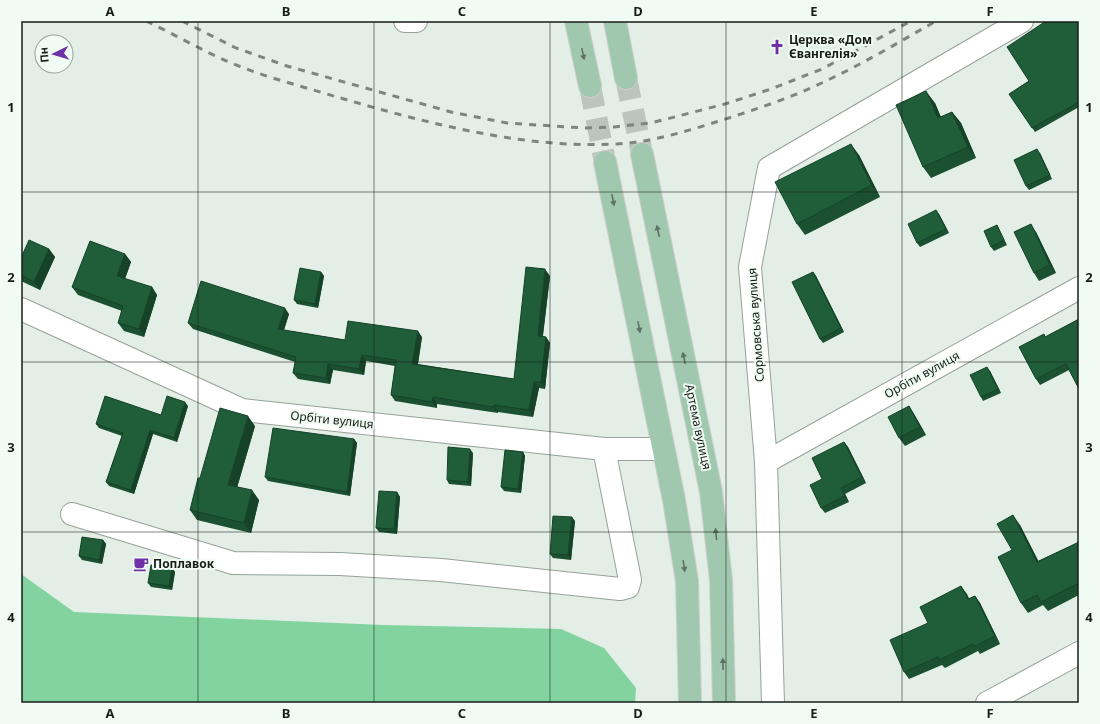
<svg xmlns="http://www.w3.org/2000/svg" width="1100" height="724" viewBox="0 0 1100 724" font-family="'Noto Sans',sans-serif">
	<rect width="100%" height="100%" fill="#e3eee6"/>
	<path fill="#82d39e" d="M21,574L74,612L383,625L561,629L604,648L636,688L635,703H21Z"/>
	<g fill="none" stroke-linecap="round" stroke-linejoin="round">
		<path stroke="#bbc4bd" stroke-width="22" stroke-dasharray="22 11" stroke-linecap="butt" d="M626,78L642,154
			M590,86L605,162"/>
		<g stroke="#97a19a" stroke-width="24">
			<path id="minor" d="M405,21H416
				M21,309L242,410L604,449H663
				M766,462L1079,288
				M72,514L233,563L340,564L441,570L620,589L628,587L630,580L604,449
				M773,703L766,462L750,267L769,168L1022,21
				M987,703L1079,653"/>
		</g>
		<g stroke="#cccdcd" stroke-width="24">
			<path id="major" d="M576,21L590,86
				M615,21L626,78
				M642,154L711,492L721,580L724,703
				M605,162L674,500L687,581L690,703"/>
		</g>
		<use href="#minor" stroke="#fff" stroke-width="22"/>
		<use href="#major" stroke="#9fc8ae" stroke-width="22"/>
		<path stroke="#7d857f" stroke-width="3" stroke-dasharray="7 7" stroke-linecap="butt" d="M146,21C174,34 201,50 229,62C264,77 301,86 337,97C427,123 523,149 617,144C651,142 684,132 716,122C754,110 794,97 830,79C866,62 901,41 936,21
			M182,21L236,48L287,66L451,112L507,123L584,128L614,127L651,123L725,104L771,89L822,69L911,21"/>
	</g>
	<path fill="#1b5131" d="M1079,21V107L1035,132L1009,94L1029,81Z
		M935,103L941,117L952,112L961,123L976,158L931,178L923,167Z
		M1040,153L1052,179L1029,190L1026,186Z
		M859,155L880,197L805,235L797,224Z
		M939,214L949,233L920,247L917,243Z
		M997,225L1007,245L994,251L991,247Z
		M1036,232L1056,273L1039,281L1034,273Z
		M49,249L55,257L40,290L21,281V258Z
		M125,254L131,262L125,279L152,287L157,295L144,337L124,331L118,323L122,311L78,295L72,287Z
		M321,272L324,276L318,308L297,304L294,300Z
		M813,272L816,276L844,332L823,343L820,339Z
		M550,276L543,336L546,337L550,343L545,389L539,388L533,417L498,412V413L437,404V408L395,401L391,395L395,366L366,361L364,375L333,370L330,384L298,379L293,373L295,362L193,329L188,323L289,314L284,330L345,340L422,337L418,364L514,379Z
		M1079,319V389L1069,370L1040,385L1036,379L1046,337Z
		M990,371L1001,393L983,401L981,397Z
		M188,406L177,442L153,434L134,494L109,486L106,482L122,436L99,428L96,424L161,415Z
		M909,406L914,414L926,435L905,446L899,438Z
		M255,426L237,487L259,500L251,533L197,520L190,510L200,478Z
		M354,439L357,443L350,496L268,481L265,477Z
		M844,442L848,447L866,483L845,494L849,502L825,513L821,508L822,479Z
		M523,452L525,456L521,493L504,491L501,487Z
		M473,453L471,486L449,484L447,480Z
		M397,492L400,497L397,534L379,532L376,528Z
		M575,521L571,560L553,558L550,554Z
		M1020,525L1038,561L1079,542V595L1048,611L1043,605L1028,613L1021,603L1012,550Z
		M103,540L106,544L102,564L82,560L79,556Z
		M172,568L175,572L172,590L151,587L148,583Z
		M961,586L969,599L975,596L980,603L1000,644L980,654L978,651L945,668L942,665L909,679L904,672L928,623Z"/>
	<path fill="#164228" d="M926,91L935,103L946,130L938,118Z
		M952,112L961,123L976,158L968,147Z
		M851,144L859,155L880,197L872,185Z
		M1037,149L1040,153L1052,179Z
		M936,210L939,214L949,233L946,229Z
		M1031,224L1036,232L1056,273L1050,265Z
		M49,249L55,257L40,290L34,282Z
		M125,254L131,262L123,284L117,276Z
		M545,269L550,276L542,342L538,336Z
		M321,272L324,276L318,308L315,304Z
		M813,272L816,276L844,332L841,328Z
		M152,287L157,295L144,337L139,329Z
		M285,308L289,314L282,336L278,329Z
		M418,331L422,337L417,370L412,364Z
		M546,337L550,343L545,389L541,382Z
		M362,355L366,361L364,375L359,369Z
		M328,364L333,370L330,384L326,378Z
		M987,367L990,371L1001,393L998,389Z
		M534,382L539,388L533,417L529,410Z
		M433,397L437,404V408L432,402Z
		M185,402L188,406L177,442L174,438Z
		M494,405L498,412V413L493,407Z
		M909,406L914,414L926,435L920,427Z
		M248,416L255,426L235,495L228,485Z
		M150,430L153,434L134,494L131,490Z
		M354,439L357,443L350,496L347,492Z
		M844,442L848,447L866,483L862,477Z
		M470,449L473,453L471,486L468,482Z
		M523,452L525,456L521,493L518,489Z
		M841,488L845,494L849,502L845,496Z
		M252,490L259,500L251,533L244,523Z
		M397,492L400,497L397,534L394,529Z
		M1013,515L1020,525L1044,572L1037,562Z
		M572,517L575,521L571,560L568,555Z
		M103,540L106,544L102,564L99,560Z
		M172,568L175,572L172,590L169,586Z
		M961,586L967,594L973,607L968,599Z
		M975,596L980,603L1000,644L995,636Z"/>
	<path fill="#1f5e39" stroke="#164228" d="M1046,21H1079V102L1032,128L1009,94L1029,81L1007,47Z
		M926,91L938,118L952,112L968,147L923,167L896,105Z
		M851,144L872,185L797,224L775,182Z
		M1037,149L1050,175L1026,186L1014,160Z
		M936,210L946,229L917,243L908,224Z
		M1031,224L1050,265L1034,273L1014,232Z
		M997,225L1004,240L991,247L984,231Z
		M29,240L49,249L34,282L21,275V258Z
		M90,241L125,254L117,276L152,287L139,329L118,323L123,306L72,287Z
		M526,267L545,269L538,336L546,337L541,382H534L529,410L494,405L493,407L433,397L432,402L391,395L396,360L362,355L359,369L328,364L326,378L293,373L296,357L188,323L201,281L285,308L278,329L345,340L348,321L418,331L412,364L514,379Z
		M300,268L321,272L315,304L294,300Z
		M813,272L841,328L820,339L792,282Z
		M1079,319V351L1078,352L1079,354V389L1066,364L1036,379L1019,347L1044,334L1045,337Z
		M987,367L998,389L981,397L970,375Z
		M105,396L161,415L167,396L185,402L174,438L150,430L131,490L106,482L123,433L96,424Z
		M909,406L920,427L899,438L888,417Z
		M220,408L248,416L228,485L252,490L244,523L190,510L198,478H200Z
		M273,428L354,439L347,492L265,477Z
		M844,442L862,477L841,488L845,496L821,508L810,485L822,479L812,458Z
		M448,447L470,449L468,482L447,480Z
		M505,450L523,452L518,489L501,487Z
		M379,491L397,492L394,529L376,528Z
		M1013,515L1037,562L1079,542V587H1078L1077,584L1041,602L1037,595L1021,603L998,557L1012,550L997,524Z
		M553,516L572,517L568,555L550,554Z
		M82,537L103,540L99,560L79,556Z
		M151,565L172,568L169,586L148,583Z
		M961,586L968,599L975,596L995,636L975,646L973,644L939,660L938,657L904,672L890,640L928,623L920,607Z"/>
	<defs><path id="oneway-solid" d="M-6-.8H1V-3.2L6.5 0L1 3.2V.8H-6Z"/></defs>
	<g fill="#5c7264">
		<use href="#oneway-solid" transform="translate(583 54) rotate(78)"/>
		<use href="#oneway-solid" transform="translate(613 200) rotate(79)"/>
		<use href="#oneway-solid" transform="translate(658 231) rotate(-102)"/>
		<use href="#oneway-solid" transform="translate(639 327) rotate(79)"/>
		<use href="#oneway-solid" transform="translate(684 358) rotate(-102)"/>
		<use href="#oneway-solid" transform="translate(716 534) rotate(-96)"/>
		<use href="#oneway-solid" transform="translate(684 566) rotate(81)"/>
		<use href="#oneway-solid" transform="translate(723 664) rotate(-91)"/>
	</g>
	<path fill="none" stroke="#191d1a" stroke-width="1" stroke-opacity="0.55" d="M198,21V703M374,21V703M550,21V703M726,21V703M902,21V703M21,192H1079M21,362H1079M21,532H1079"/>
	<defs>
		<g id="church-bare" transform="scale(1.2)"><path d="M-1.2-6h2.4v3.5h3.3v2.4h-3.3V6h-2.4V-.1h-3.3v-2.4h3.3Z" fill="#6f31a6" stroke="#f0fcf3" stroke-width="2.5" paint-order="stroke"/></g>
		<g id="cafe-bare" transform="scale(1.2)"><path d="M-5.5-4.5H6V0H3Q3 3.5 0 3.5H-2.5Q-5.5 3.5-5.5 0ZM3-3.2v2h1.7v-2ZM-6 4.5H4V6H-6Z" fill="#6f31a6" stroke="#f0fcf3" stroke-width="2.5" paint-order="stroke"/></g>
	</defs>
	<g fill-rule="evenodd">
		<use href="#church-bare" x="777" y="47"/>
		<use href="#cafe-bare" x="141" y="564"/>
	</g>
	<g text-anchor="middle" stroke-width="4" stroke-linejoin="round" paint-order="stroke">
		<g font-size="12" font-weight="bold" fill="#191d1a" stroke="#f0fcf3" text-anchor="start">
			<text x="789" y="44">Церква «Дом<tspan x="789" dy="14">Євангелія»</tspan></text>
			<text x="153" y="568">Поплавок</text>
		</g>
		<g font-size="12" fill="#191d1a" stroke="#f0fcf3">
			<text transform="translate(756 325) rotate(-94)" y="4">Сормовська вулиця</text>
			<text transform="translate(922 375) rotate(-29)" y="4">Орбіти вулиця</text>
			<text transform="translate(332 420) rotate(6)" y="4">Орбіти вулиця</text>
			<text transform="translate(698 427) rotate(78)" y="4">Артема вулиця</text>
		</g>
	</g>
	<rect width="1100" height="724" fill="none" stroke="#f0fcf3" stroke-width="44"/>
	<g transform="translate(54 54) rotate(265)"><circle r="19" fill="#f0fcf3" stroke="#9aa39c"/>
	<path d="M0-3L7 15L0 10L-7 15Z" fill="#6f31a6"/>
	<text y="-6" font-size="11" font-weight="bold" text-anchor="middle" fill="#191d1a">Пн</text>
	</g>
	<rect x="22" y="22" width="1056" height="680" fill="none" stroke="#191d1a" stroke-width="1.5"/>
	<g font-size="13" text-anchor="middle" font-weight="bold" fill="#191d1a">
		<text x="110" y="16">A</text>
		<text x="286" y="16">B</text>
		<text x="462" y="16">C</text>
		<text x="638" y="16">D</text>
		<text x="814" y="16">E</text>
		<text x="990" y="16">F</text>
		<text x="11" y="112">1</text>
		<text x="1089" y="112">1</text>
		<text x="11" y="282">2</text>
		<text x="1089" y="282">2</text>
		<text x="11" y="452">3</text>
		<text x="1089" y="452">3</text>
		<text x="11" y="622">4</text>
		<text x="1089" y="622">4</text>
		<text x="110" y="718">A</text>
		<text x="286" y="718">B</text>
		<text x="462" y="718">C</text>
		<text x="638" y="718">D</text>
		<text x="814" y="718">E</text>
		<text x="990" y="718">F</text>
	</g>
</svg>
